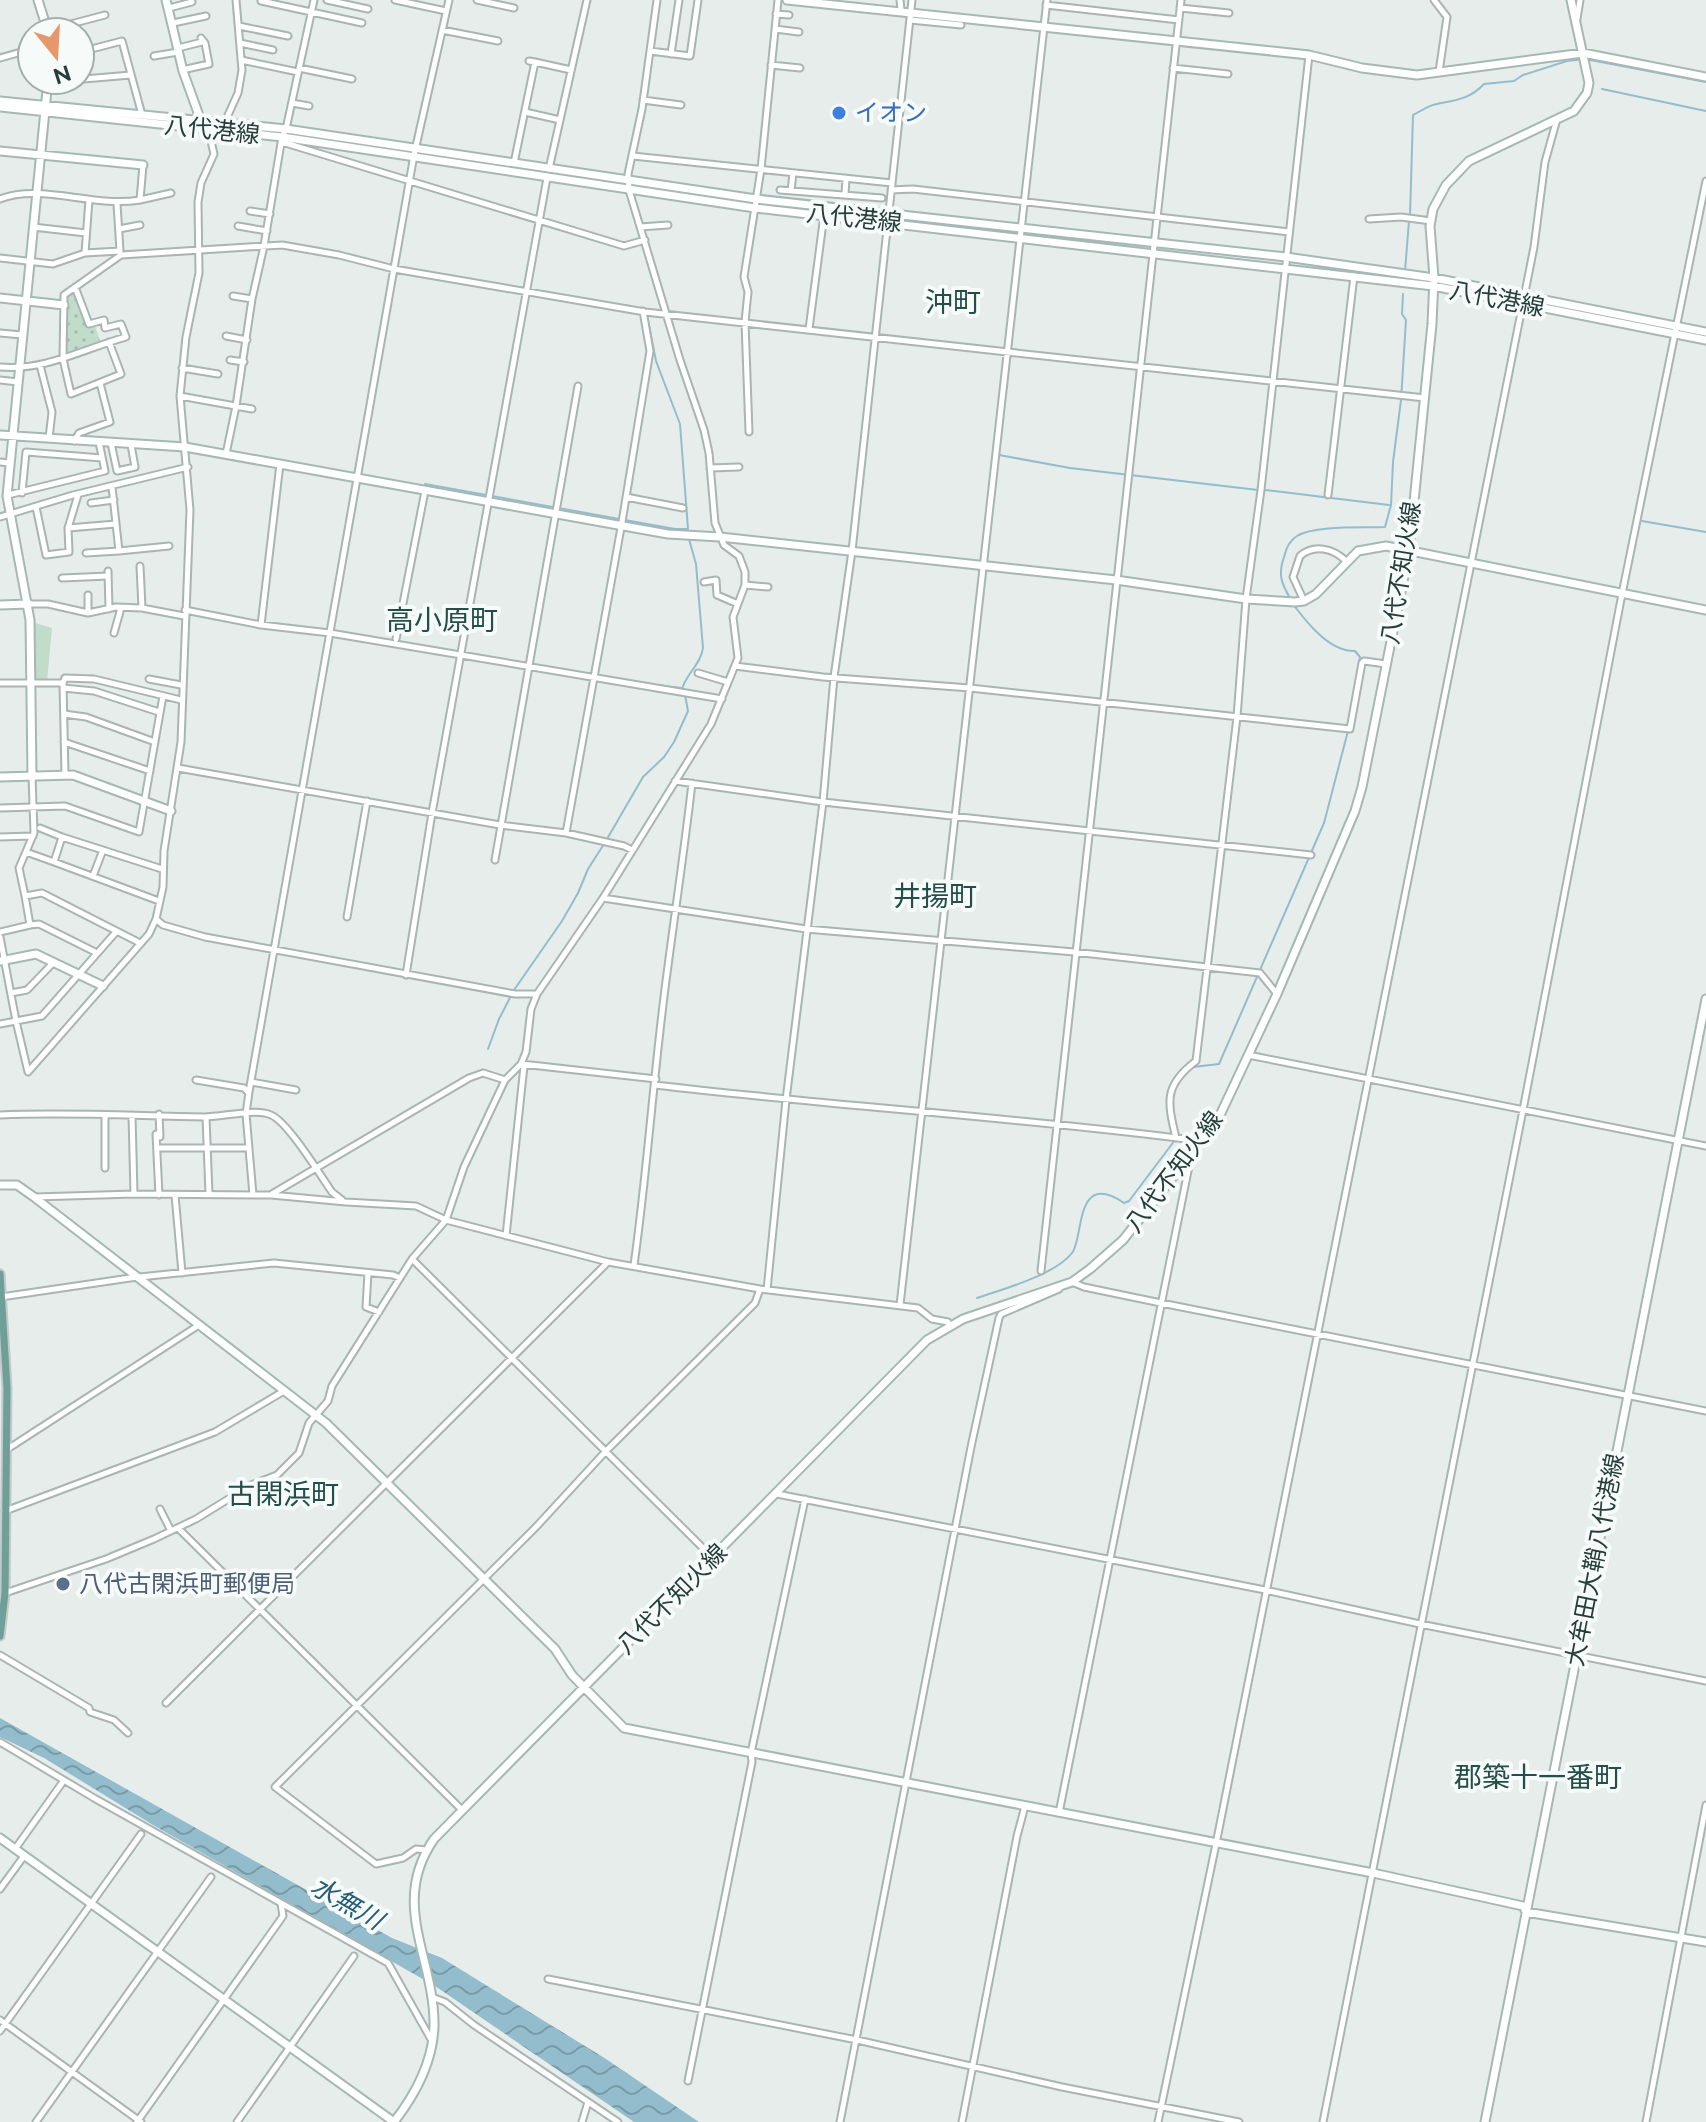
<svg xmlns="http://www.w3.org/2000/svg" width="1706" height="2122" viewBox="0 0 1706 2122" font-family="Raleway,'Noto Sans JP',sans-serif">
	<defs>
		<pattern id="park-dots" width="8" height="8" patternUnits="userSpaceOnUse" patternTransform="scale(2)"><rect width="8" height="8" fill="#c1dccb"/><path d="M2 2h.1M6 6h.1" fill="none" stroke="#a6beaf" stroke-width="1.8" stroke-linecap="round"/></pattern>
		<pattern id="water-waves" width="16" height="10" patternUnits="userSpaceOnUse" patternTransform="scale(2)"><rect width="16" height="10" fill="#93bdcd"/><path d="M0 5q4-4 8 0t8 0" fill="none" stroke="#789ba7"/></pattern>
	</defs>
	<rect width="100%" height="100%" fill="#e6edeb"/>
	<path fill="#c1dccb" d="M32,622L52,628L47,681L35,682Z"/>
	<path fill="url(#park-dots)" d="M75,290L89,326H95L100,341L65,355L66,296Z"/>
	<path fill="url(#water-waves)" d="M0,1718L392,1938L442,1958L606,2059L699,2122H634L435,1986L153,1825L44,1758L0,1737Z"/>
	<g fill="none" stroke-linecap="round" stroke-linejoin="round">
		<path stroke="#93bdcd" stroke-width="2" d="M1602,89L1706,111
			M1410,216L1413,115C1421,111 1429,105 1437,104C1456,100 1470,99 1484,84L1514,81L1523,75L1567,61L1585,59L1706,82
			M1405,271L1409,221
			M999,455L1070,468L1258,490
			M425,484L675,529H688L680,424L656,361L647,315
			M1265,490L1389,505
			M1642,521L1706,532
			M1290,598C1281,583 1278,574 1284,557C1286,548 1289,541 1297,536C1314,525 1364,528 1385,527L1391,505L1393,462L1401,400L1406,320L1402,314L1403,294
			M1293,604C1307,623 1330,652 1355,651L1360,657L1354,693
			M340,632L519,662
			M640,683L681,688
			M682,689C686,674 701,664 703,648L696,564L689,539
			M607,839L643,777L664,757L674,742L688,711L685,695
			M488,1049L499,1019L514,990L562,921L578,893L588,869L604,844
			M1193,1067L1219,1064L1324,823L1348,731
			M977,1298C1003,1289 1055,1275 1072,1253C1084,1239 1074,1169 1124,1203L1129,1201L1175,1140
			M1578,1658L1706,1684"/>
		<g stroke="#a9b5b2" stroke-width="9">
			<path id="street" d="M327,0L368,9
				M395,0L446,11
				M477,0L514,8
				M900,0L901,10
				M1434,0L1447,17L1439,72
				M261,1L362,23
				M1046,5L1179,20
				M169,8L192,2
				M1180,8L1229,13
				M776,14L789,15
				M1577,19L1580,0
				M910,20L961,25
				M173,23L206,16
				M239,26L288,36
				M775,29L799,32
				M48,30L105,15
				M442,30L498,41
				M240,43L273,50
				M178,48L202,42
				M650,51L690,56L698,0
				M80,52L122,41L142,115
				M671,54L679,0
				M154,56L178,52
				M0,58L32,49
				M241,60L298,72
				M535,62L571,70
				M771,65L800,68
				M299,68L352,79
				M1173,68L1228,74
				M182,70L209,64L205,43L201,38
				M48,82L131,75
				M643,100L681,105
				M292,103L309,106
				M525,112L560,120
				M224,124L238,93L242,70L236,0
				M282,142L624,246L645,240
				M633,156L892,183
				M514,163L535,62L529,61
				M549,169L587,0
				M780,190L882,198
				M891,190L913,189L1289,232
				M791,191L793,173
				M845,195L846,178
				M0,199C41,183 94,208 140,200L143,165
				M140,200L171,193
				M117,204L120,251
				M250,211L270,214
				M1369,219L1401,217L1431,221
				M238,226L267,231
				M33,227L86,233
				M640,227L668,225
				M119,229L140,225
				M85,253L89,200
				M0,258L53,264L85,253L120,251
				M233,296L252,299
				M809,329L824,215
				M0,333L22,335
				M226,336L247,340
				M109,342L121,374L71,394L63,359L64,295L121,255L282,245L339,255L394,269L645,312L1425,398
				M230,360L244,362
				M40,365L52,412L49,438
				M0,367C45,371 83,349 126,337L121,324L105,328L104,320L89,324L75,287
				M182,368L218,374
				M0,380L18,382
				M180,396L252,409
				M749,432L745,322L748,292L744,277L761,169L778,0
				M74,441L79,433L110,422L100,383
				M111,443L117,471L135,467L131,445
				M226,454L236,406L252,299L264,246L282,137L286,129L314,0
				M0,462L9,463
				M710,468L739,467
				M112,487L119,551L169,546
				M22,493L26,452L102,458
				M8,495L105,471L99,442
				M78,495L68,528L116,524
				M1328,495L1354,276
				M626,497L683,508
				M91,503L114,500
				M36,507L46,555L69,552L68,528
				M0,517L73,495L188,467
				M86,553L119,551
				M140,566L142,608
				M108,571L109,609
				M62,578L108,576
				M704,582L716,580L717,595L738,604
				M745,585L768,587
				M88,595V613
				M1304,601L1293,577L1300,556C1314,544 1333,548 1346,561
				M29,604H48L88,613L116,607L142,608L184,616
				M185,610L261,625L330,633L722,699
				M261,625L280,464
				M114,633L121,608
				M396,639L425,491
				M735,666L823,677L970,688L1350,729L1362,663L1364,661L1386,664
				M698,673L728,682
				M149,679L181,685
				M0,683H63L65,775
				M63,683L65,678L94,679L181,700
				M63,688L94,691L159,712
				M64,714L86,717L155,742
				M64,742L150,771
				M178,768L500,825L566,833L624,846L632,850
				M675,781L823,802L1311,855
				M0,808L65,806L139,832L163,696
				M40,828L62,837
				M566,833L622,522L650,351L643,311
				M0,837L33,836
				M26,852L54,862
				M495,860L578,386
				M93,876L103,850
				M25,896L19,868L34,833L32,776
				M603,898L806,929L1074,952L1260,973L1277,994
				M159,901L54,862L62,837L162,869
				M347,917L367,801
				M156,919L163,925L205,937L515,994H537
				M30,925L39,924L97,953
				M0,932L30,925L25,896L42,893L140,943
				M116,932L42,1016L16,1021L28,1072L149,934L156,919L163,887L164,851L181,742L190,510L180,396L186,337L199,273L198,202L201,183L214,154L211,141L205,128
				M0,937L16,1021L0,1024
				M406,975L432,813L547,178
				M11,993L27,990L53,963
				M1248,1055L1706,1146
				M522,1064L656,1079
				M196,1080L244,1088L248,1092
				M251,1082L296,1090
				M655,1085C834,1106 1014,1117 1193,1140L1198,1144
				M159,1114L160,1137
				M0,1115C68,1112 136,1116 204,1117C223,1117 255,1108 271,1115C288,1122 320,1175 332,1192L342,1200
				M105,1115V1168
				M132,1115L134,1194
				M206,1117L209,1194
				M156,1134L159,1195
				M1176,1138C1167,1101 1164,1085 1196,1061L1237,717L1246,599L1261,490L1309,55
				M157,1148H249
				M272,1194L469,1078L483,1073L505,1080
				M175,1195L182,1273
				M253,1195L246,1114L249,1092L414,155L449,0
				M35,1197L134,1194L271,1195L346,1202L416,1206L446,1220L608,1262L760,1289L918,1308L932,1319L948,1322L949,1325
				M506,1236L524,1066
				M412,1259L712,1557
				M634,1265C648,1166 654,1066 668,966C676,905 685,845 692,783
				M1041,1271L1181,0
				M368,1273L366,1307L379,1312
				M1072,1282L1084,1287L1161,1303L1706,1411
				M767,1290L786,1100L823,802L834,677L852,551L912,0
				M1,1297L130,1278L274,1263L393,1275L400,1278
				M900,1305L1047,0
				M6,1450L199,1325
				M777,1494L1265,1590L1420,1624L1706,1681
				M160,1509L171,1531
				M5,1511L215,1432L284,1391
				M178,1528L462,1810
				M5,1593L106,1559L154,1539L196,1519L251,1485L277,1475L299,1453L309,1423L328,1401L332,1386L412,1259L446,1220L464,1167L505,1080L521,1064L526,1052L531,1009L537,994L603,898L711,724L738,658L733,617L745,585V572L739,556L724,545L715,523L709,453L704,430L680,360L629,190L628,174L642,109L657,0
				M0,1655L89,1708L90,1712L114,1720L128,1733
				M166,1703L608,1262
				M0,1742L94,1798L388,1963L432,2041
				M1059,1813L1191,1156
				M15,1849L62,1783
				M427,1850L416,1849L403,1858L376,1864L275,1787L536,1527L606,1451L755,1303L760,1289
				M0,1889L24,1856
				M548,1979L857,2040L1062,2087L1239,2122
				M432,1997L445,2002L474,2025L618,2122
				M0,2020L141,2122
				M0,2031L141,1834
				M688,2081L752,1762L751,1753L805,1499
				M36,2122L211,1877
				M137,2122L283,1916L281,1904
				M237,2122L354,1956
				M582,2122L588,2102
				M840,2122L971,1447L999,1318L1001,1314L1059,1289
				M962,2122L1017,1836L1025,1806
				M1158,2122L1216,1844L1534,247L1545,162L1557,119
				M1323,2122L1523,1110L1622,594L1706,181
				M1646,2122L1706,1805"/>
		</g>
		<g stroke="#a5b8b4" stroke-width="11">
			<path id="secondary" d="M38,0L48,32
				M166,0L183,71L201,121
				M787,0L1309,55L1362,68L1417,75L1583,53L1706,77
				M0,101L286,129L756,199L1286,257L1434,278L1706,332
				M0,107L282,137L755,208L1433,286L1706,340
				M0,151L143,165
				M0,298L64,305
				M0,435L185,447L668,534L720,537L1116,580L1246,599L1295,602L1304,601L1316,594L1358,551L1386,546L1706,610
				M0,605L29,604
				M32,776L30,620L7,496L48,80
				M0,777L73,775L171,811
				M0,961L36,954L103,986
				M0,1185H17L34,1197L326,1423L555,1649L572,1675L624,1728L1373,1873L1523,1906L1526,1912L1706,1942
				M0,1838L394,2122C415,2095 433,2061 434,2026C435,1958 389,1904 434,1839L927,1340L963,1319L1072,1282L1090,1269L1123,1240L1191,1154L1221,1113L1277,994L1355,811L1362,787L1409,551L1432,324L1434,278L1430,226L1433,209L1446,185L1469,161L1574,111L1587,93L1589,83L1571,0
				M1485,2122L1706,999"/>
		</g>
		<g stroke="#c2c9c8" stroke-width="11">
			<path id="primary" d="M0,1274L7,1388L5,1593L0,1636"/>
		</g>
		<use href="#street" stroke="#fff" stroke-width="5"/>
		<use href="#secondary" stroke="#fff" stroke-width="7"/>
		<use href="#primary" stroke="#6e9f98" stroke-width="7"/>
	</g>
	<circle fill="#3f7fe0" stroke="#f6faf8" stroke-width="3" cx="839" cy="113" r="8"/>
	<circle fill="#5c6f8a" stroke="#f6faf8" stroke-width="3" cx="63" cy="1584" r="8"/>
	<g text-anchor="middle" stroke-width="8" stroke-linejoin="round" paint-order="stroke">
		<g font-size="24" fill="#366cbe" stroke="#f6faf8" text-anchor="start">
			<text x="855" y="121">イオン</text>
		</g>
		<g font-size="24" fill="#263e3a" stroke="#f6faf8">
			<text transform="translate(212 130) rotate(6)" y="8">八代港線</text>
			<text transform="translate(854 218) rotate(6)" y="8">八代港線</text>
			<text transform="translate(1497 299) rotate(11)" y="8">八代港線</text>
			<text transform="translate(1401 573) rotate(-81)" y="8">八代不知火線</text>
			<text transform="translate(1174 1172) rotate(-53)" y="8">八代不知火線</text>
			<text transform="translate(1595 1560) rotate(-79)" y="8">大牟田大鞘八代港線</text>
			<text transform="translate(672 1599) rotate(-45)" y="8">八代不知火線</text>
		</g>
		<g font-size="24" fill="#4e5e75" stroke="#f6faf8" text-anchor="start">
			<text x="79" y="1592">八代古閑浜町郵便局</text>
		</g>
		<g font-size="26" font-style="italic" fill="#255e75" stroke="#f6faf8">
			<text transform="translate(347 1903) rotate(30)" y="9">水無川</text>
		</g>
		<g font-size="28" fill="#234f49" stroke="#f6faf8">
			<text x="953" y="312">沖町</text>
			<text x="442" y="630">高小原町</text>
			<text x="935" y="906">井揚町</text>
			<text x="283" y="1504">古閑浜町</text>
			<text x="1538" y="1787">郡築十一番町</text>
		</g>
	</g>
	<g transform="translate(56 56) rotate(162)"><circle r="38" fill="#f6faf8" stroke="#a3afac" stroke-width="2"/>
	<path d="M0-6L14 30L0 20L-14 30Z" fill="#e6986b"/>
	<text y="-12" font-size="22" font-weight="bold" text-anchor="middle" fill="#263e3a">N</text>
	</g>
</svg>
